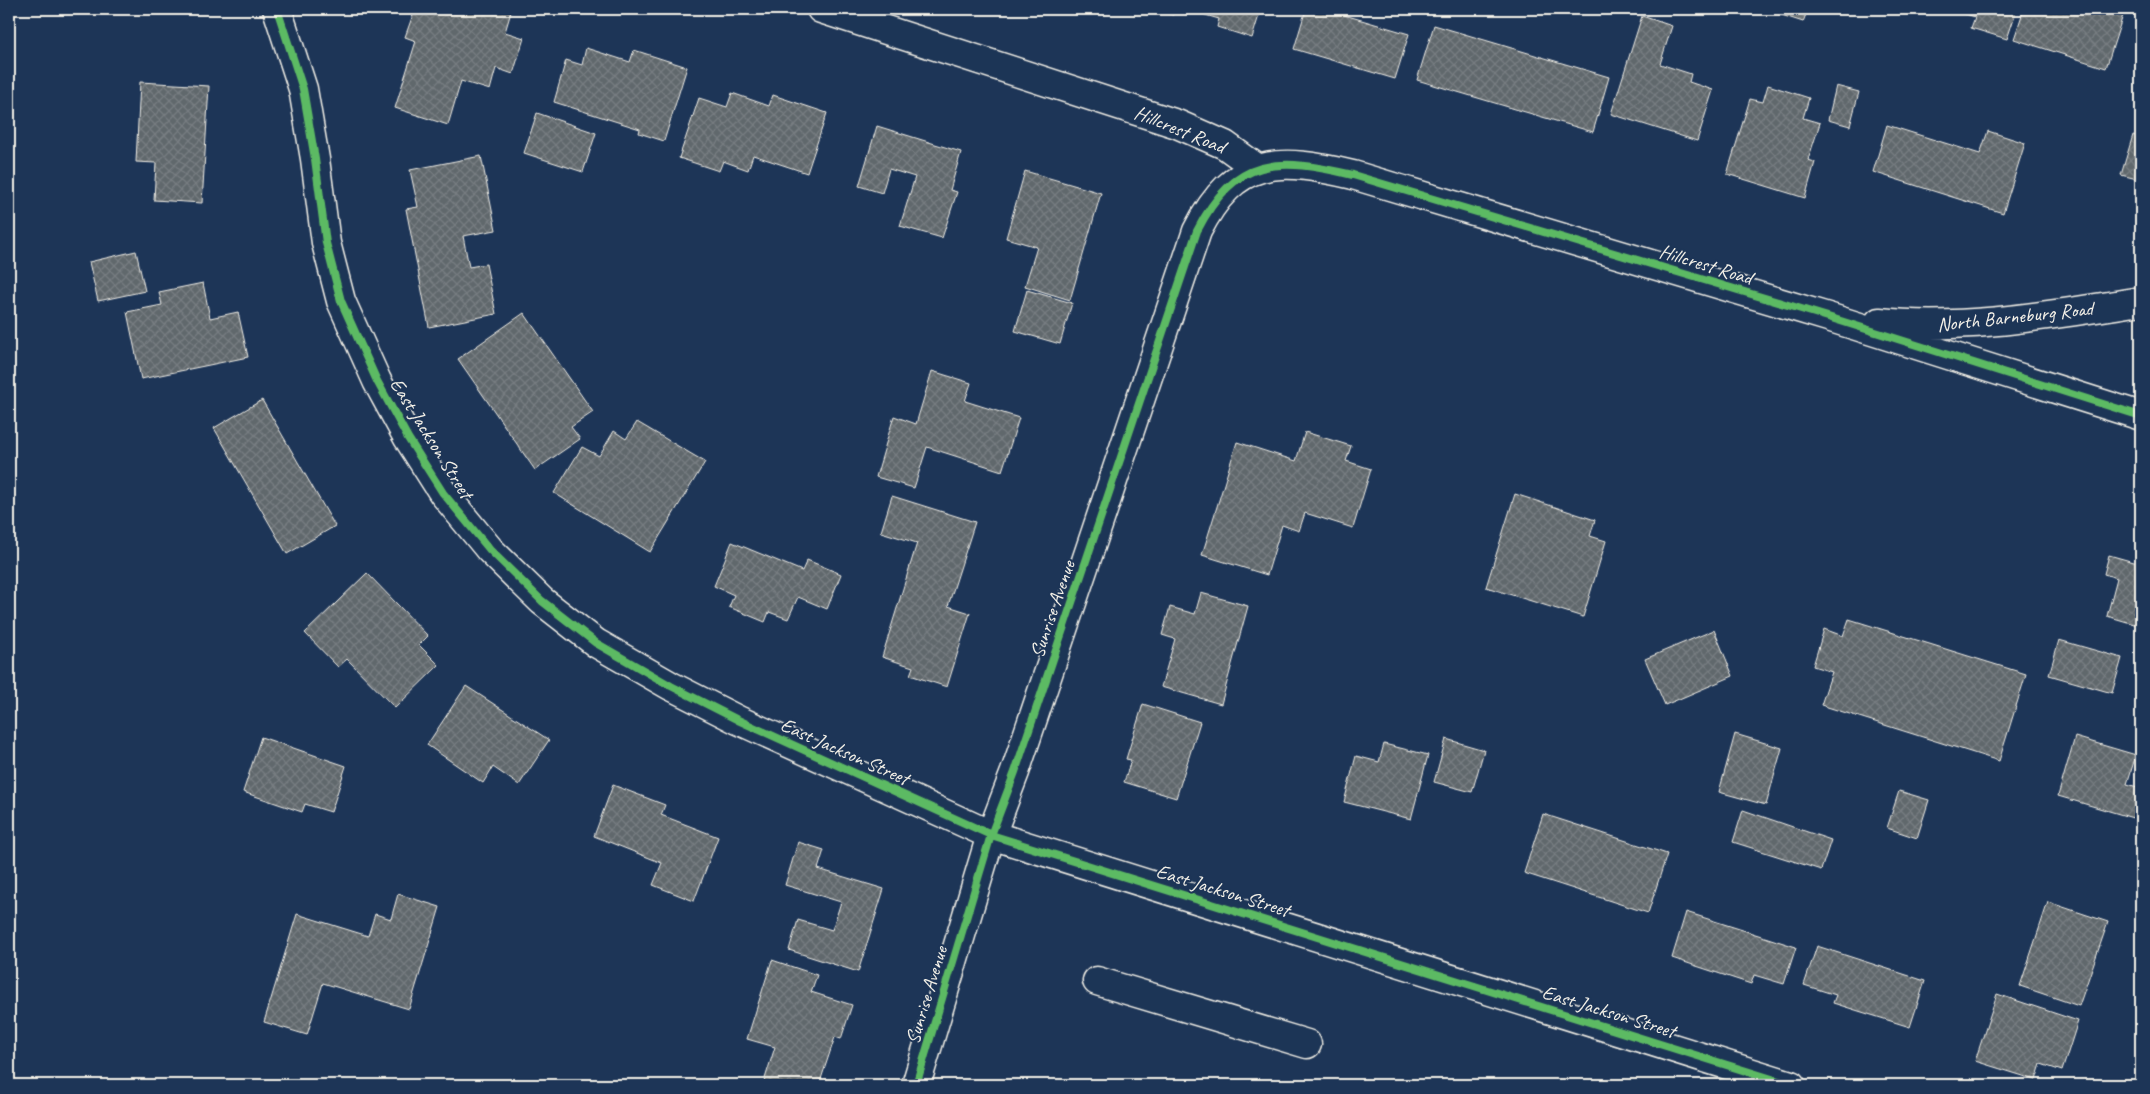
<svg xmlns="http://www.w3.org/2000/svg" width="2150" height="1094" viewBox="0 0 2150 1094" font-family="Caveat,sans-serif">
	<defs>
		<pattern id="building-cross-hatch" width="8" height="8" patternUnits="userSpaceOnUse" patternTransform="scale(1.25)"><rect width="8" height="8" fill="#60676c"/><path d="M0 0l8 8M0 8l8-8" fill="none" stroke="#777d81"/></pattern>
	</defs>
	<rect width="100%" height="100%" fill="#1d3557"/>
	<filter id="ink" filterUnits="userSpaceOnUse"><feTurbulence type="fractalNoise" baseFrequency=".02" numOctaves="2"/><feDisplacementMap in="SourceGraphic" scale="10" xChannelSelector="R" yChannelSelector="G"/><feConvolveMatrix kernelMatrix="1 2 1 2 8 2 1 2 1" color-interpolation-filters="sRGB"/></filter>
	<g filter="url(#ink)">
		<path fill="url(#building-cross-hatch)" stroke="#f4f1e8" d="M415,9H501L511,12L505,32L524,38L513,74L496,68L490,90L461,81L448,125L395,108L416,41L405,37Z
			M1152,9H1175L1173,15Z
			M1185,9H1261L1252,38L1217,27L1219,19Z
			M1306,9H1324L1409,34L1395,79L1294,49Z
			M1763,9H1808L1803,22Z
			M1950,9H2017L2007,39L1971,28L1975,17Z
			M2024,9H2125L2106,68L2014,39Z
			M1642,16L1672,26L1660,64L1691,74L1689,82L1713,90L1697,141L1611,114Z
			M1434,25L1609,77L1593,132L1417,80Z
			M586,48L630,62L634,50L687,67L664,141L639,133L640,129L554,102L566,60L582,65Z
			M140,82L209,86L202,203L154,200L156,163L136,162Z
			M1768,85L1809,98L1803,118L1820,123L1808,160L1815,162L1805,198L1727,174L1750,99L1763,102Z
			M1836,86L1859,92L1850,126L1828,120Z
			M732,93L769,106L773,95L827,113L807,173L753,155L748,170L723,161L719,171L679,158L699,98L727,107Z
			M537,113L596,133L583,172L524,153Z
			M1887,125L1980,154L1988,131L2025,143L2003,213L1873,172Z
			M877,126L961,152L950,190L957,192L942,238L900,226L915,177L889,169L882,193L859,186Z
			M2133,135L2141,137V180L2121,175Z
			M481,156L496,230L463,236L469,267L486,264L496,314L429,327L406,209L418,207L410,170Z
			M1025,171L1101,193L1070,300L1025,286L1037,247L1006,238Z
			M136,251L145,291L98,301L89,262Z
			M203,283L210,318L238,312L248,357L141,379L127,312L162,305L159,292Z
			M1027,290L1072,303L1060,344L1015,331Z
			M524,313L593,412L571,427L580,439L535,470L458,359Z
			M932,371L971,383L965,401L1019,418L1002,471L927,447L914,488L876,477L894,416L916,424Z
			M262,400L335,526L287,554L214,428Z
			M637,422L705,462L650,552L554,493L582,447L599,456L614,431L626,439Z
			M1305,432L1351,446L1346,461L1371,469L1353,528L1305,513L1299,531L1282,525L1267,575L1202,555L1237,442L1296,461Z
			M1515,494L1595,520L1590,536L1606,541L1583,617L1486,587Z
			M892,496L975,522L948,606L970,613L947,687L910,675L913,667L882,657L917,543L881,532Z
			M732,542L802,571L807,560L841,574L827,609L798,597L788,619L769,612L765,622L729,607L734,595L714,586Z
			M2109,555L2141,564V626L2107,616L2117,578L2104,574Z
			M367,573L428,636L419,645L439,665L395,708L347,659L338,667L305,633Z
			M1201,593L1248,606L1221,704L1161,687L1175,639L1162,635L1170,607L1195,614Z
			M1849,619L2026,674L1999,761L1821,705L1832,672L1813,666L1824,629L1843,636Z
			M1714,630L1733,676L1665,705L1645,659Z
			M2059,640L2122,658L2112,693L2049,675Z
			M466,686L549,740L519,785L493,767L483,783L427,745Z
			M1143,704L1200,722L1176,798L1124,782L1131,760L1126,759Z
			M1735,734L1782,748L1766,805L1719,792Z
			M261,737L346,766L331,812L305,804L302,812L243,792Z
			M2075,737L2136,755L2127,784L2141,788L2133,818L2058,796Z
			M1446,739L1484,750L1472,792L1434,782Z
			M1384,744L1428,755L1411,819L1344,802L1356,756L1379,762Z
			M613,785L665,805L661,815L718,837L694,901L653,885L662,863L594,836Z
			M1899,791L1929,800L1917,838L1887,828Z
			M1743,810L1831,840L1821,870L1733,842Z
			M1543,814L1667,854L1648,913L1524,873Z
			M798,842L824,850L818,869L884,889L858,972L789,950L798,920L832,930L841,902L785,885Z
			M398,894L440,907L409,1009L323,983L307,1035L264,1022L297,914L368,936L375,914L391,919Z
			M2048,902L2108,922L2079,1006L2020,986Z
			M1686,912L1796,947L1784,984L1754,975L1751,984L1672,958Z
			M1817,946L1925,981L1910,1027L1833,1003L1836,995L1804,985Z
			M772,960L817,975L811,992L852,1005L841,1039L835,1037L819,1085H763L775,1047L747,1039Z
			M1997,994L2078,1021L2062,1071L2041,1064L2036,1080L1975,1061Z"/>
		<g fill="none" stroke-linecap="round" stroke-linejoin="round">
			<g stroke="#f4f1e8" stroke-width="31">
				<path id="minor" d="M277,9L303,89L315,159L326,243L341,301L377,381L408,438L443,493L490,550L542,601L596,643L671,686L738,720L991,835L1791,1085
					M821,9L1177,124L1225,145L1257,168
					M1879,322C1967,331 2055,314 2141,301
					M1097,981L1307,1044
					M916,1085L991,835L1015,772L1197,231C1235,156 1278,157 1353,175L1828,317L2141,416"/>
			</g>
			<use href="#minor" stroke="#1d3557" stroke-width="28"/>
			<g stroke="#1d3557" stroke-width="11">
				<path id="cycleway" d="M277,9L303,89L315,159L326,243L341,301L377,381L408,438L443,493L490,550L542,601L596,643L671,686L738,720L991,835L1791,1085
					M916,1085L991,835L1015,772L1197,231C1235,156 1278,157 1353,175L1828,317L2141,416"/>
			</g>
			<use href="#cycleway" stroke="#5cba63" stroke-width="8"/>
		</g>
	</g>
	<g text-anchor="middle" stroke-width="4" stroke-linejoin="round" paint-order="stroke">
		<g font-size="20" fill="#f4f1e8" stroke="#1d3557">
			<text transform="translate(1180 129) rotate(22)" y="7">Hillcrest Road</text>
			<text transform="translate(1706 264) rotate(17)" y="7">Hillcrest Road</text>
			<text transform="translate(2015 316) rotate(-6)" y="7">North Barneburg Road</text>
			<text transform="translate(432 438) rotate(58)" y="7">East Jackson Street</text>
			<text transform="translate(1052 609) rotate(-71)" y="7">Sunrise Avenue</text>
			<text transform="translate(845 751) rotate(24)" y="7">East Jackson Street</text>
			<text transform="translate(1223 890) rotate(17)" y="7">East Jackson Street</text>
			<text transform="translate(926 995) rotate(-73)" y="7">Sunrise Avenue</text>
			<text transform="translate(1609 1011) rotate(17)" y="7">East Jackson Street</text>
		</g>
	</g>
	<rect width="2150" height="1094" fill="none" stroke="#1d3557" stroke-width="30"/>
	<rect x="15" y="15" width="2120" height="1064" fill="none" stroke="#f4f1e8" stroke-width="2" filter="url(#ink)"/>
</svg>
